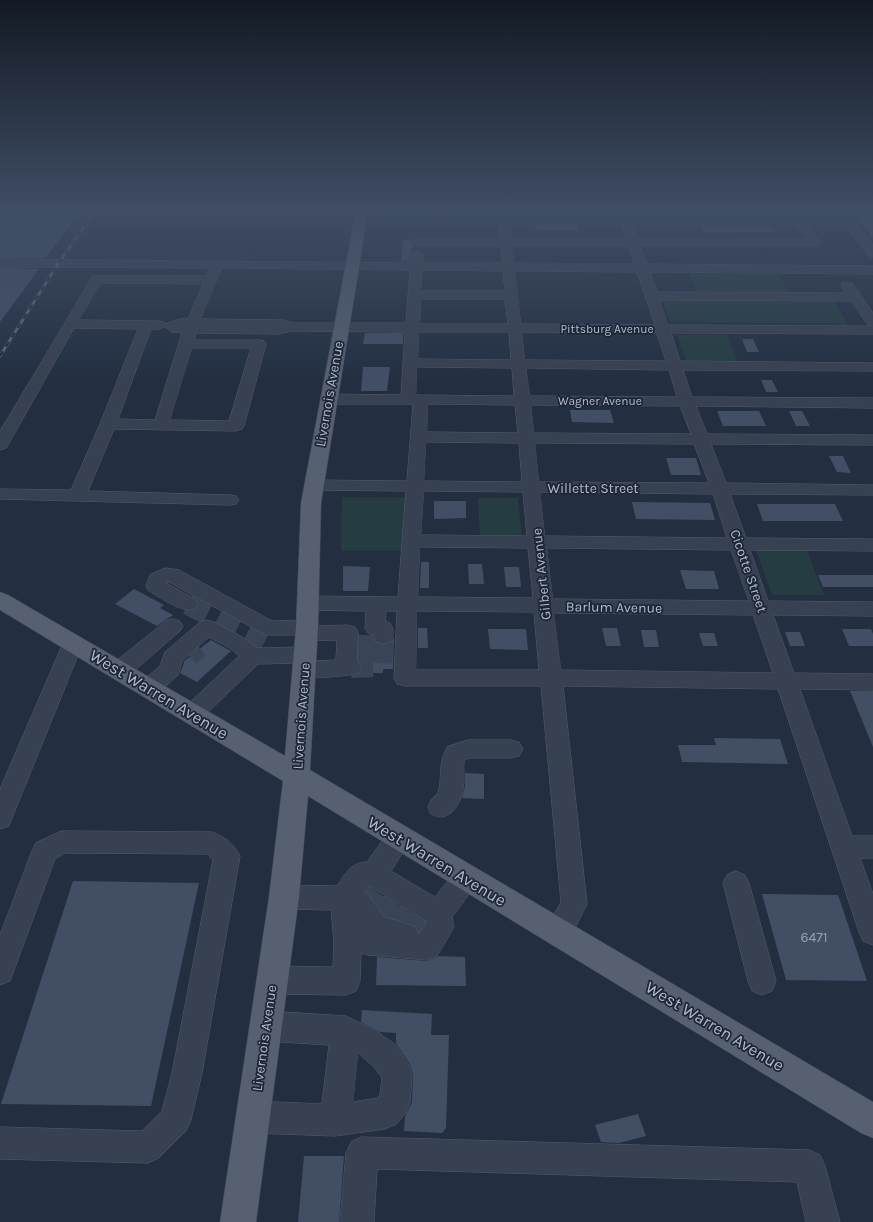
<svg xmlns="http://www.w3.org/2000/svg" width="873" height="1222" viewBox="0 0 873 1222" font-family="Karla,sans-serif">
	<rect width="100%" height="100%" fill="#232f41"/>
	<path fill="#253d42" d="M689,273L778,274L791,295H698Z
		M662,298L833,300L848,324L670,322Z
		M677,335H727L739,363L687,362Z
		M342,497H409L405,551H341Z
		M478,498H518L522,539L480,538Z
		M755,547L806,548L824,595H772Z"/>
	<path fill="#424e64" d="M0,211H80L46,258H0Z
		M533,211H573L574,215H533Z
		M693,211H764L767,216H695Z
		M873,216V237L855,217Z
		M535,224H576L578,231H537Z
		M700,226H773L777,232L703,233Z
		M403,240H412L410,242L413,245L409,261H401Z
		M0,268L39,269L0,322Z
		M365,333H403V344H363Z
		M742,339H753L759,352H747Z
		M363,367H390L387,391H361Z
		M761,380H772L778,392H766Z
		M570,410H610L614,423L572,422Z
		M717,411H759L766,426H723Z
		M789,411H802L810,426H796Z
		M829,456H843L851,473L837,472Z
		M666,458H696L701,475H671Z
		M434,501H466V518L434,519Z
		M632,502L710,503L715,520L636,519Z
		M757,504H835L843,521H763Z
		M421,562H429V588H420Z
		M468,564H482L484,584H469Z
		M343,566L370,567L368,591H343Z
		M504,567H519L521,587H506Z
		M680,570L714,571L719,589H686Z
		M818,575H873V587H823Z
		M134,589L164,605L160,608L173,615L157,626L115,604Z
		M418,628H427L428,648H418Z
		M602,628H617L621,646H606Z
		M488,629H526L528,650L490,649Z
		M842,629H871L873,634V646H849Z
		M641,630H656L659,647H644Z
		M785,632H800L805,646H790Z
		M699,633H714L718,646H703Z
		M359,637H372L376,643L383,645L390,643L394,637L393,669H383V673H361L363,668L359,660Z
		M211,640L231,651L197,682L180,673L184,663L183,662Z
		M850,691H873V747Z
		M714,738L780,739L788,764L682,762L678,745H716Z
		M465,773L484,774V799L462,798L465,786Z
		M73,881L199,883L151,1106L1,1104Z
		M762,894L838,895L867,981L786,980Z
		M439,956L465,957L466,986L376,985L377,957L427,961Z
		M362,1010L432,1014L431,1035H449L446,1128L442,1133L404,1131L405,1117L412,1102L413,1074L409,1063L396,1043V1033L380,1032L361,1022Z
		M638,1114L646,1136L619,1143L601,1142L595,1125Z
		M304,1156H344L339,1222H298Z"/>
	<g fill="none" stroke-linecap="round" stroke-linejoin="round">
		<path stroke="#394456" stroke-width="22" stroke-dasharray="22 11" stroke-linecap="butt" d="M188,604L264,643
			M353,646H382
			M189,655L199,647
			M351,667L381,666L383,637"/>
		<path stroke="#394456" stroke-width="30" stroke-dasharray="30 14" stroke-linecap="butt" d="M369,909L380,894
			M385,920L397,904
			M402,930L413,914
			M414,938L426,921"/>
		<g stroke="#535c6b" stroke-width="1">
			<path id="minor" d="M497,211H509V216L618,217L617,211H628L630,217H791L788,211H798L802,217L838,218L834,211H845L873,245V257L869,256L844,224H807L820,243L818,246H640L647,264L873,266V274L650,272L657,292L846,293L841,286L842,283H852L873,313V334L671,333L680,361L873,363V371L683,370L692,397L873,398V408L696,406L707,434L873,435V445L711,444L726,483L873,485V495L730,494L746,538L873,539V551L750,550L768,601L873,602V616L773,615L794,673L873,674V690L800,689L852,836H873V858H860L873,894V945L863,941L859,932L778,689L563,686L587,904L568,942L558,946L548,942L544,933L561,902L541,686H405L397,684L394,678L397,611H386L385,621L390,623C394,630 394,635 390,642L383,644L376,642L373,635L368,633L365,628L366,611L308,610L301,608L298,603L301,598L308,596L398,597L406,491L314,490L308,489L305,485L308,481L314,480L407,481L413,404H328L323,402L320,399L323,396L328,394L401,395L405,332L290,331L279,334L196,333L194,340H259L264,341L266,344L244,426L242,429L236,431L114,429L88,491L230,495L236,496L239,500L236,504L230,505L0,499V489L71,490L100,424L138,329L74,328L8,445L6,448L0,450V431L93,276H207L210,268L0,267V259L410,263L413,252H421L423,255V263H502L501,246H418L414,244L412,242L414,240L418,238L500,239L499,223L361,222L355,219L361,216H498ZM510,223H621L626,239H512ZM632,224H796L806,239H638ZM512,246H628L635,264L514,263ZM222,268L410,270L406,323H292L284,320L201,319ZM422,270L503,271L505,291H421ZM515,271L637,272L655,325L521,324ZM101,283L203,284L188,319H180L165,324L164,322L159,321L79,320ZM421,299H505L508,324H420ZM660,300L851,301L868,325L872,326L668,325ZM165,327L172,332L182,333L155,420L118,419L151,329H159ZM419,332H509L511,360L418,359ZM522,332L657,333L666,361L525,360ZM192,348H251L229,421L170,420ZM417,367L512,368L514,396L416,395ZM526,368L669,370L677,397L530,396ZM428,404L515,405L518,433L427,432ZM531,405L680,406L691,434L534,433ZM426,442L519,443L522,482L424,481ZM535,443L694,444L709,483L539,482ZM424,491L523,492L527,536L421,535ZM540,492L713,494L727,538L545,536ZM420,547L528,548L533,598L418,597ZM547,548L731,550L749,601L553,599ZM417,611L534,612L539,670H416ZM554,613L753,615L773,673L561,670Z
				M166,568L179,570L272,621L307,620L314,622L317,626L348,625L355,627L358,632L357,661L362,667L359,673C344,677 312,679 297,675L294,669L299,663L258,664L200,720L192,723L184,720L181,714L184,708L239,656L230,648L209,637L182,661L178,675L157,694L149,696L141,694L138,688L141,682L160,666L165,652L200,622L207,620L214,622L244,638L257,648L305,647L312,649L315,655L312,661L336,660L337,640L307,641L300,639L297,635H269L262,633L169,582L166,583L195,599L198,604L195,609C180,613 162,598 149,591L146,586L150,575Z
				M173,619L180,621L183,626L180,631L127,677L119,679L111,677L108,671L111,665L166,621Z
				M73,635L80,638L83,643L12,818L9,826L0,829V789L63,643L66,638Z
				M468,740H511L519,742L523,749L519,756L511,758H469L464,760C463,770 465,780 463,789C462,800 453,817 440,817C438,817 434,815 431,814L428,807L431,800L438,793C443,775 437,767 447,747Z
				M399,827L408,830L412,838L391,871L435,897L457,870L466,866L475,870L479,878L475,886L452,917L454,927L437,956L427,960L368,955L361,953L360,981L356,991L346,995L272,994L262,990L258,980L262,970L272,966L333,967L334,941L331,910L284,909L275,906L271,897L275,888L284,885L337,886C345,874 351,862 367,862L390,830ZM368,886H370L426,921V924L420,933H418L415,926L384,917L367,893L363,892Z
				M62,831L212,832C224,836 234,844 240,856L202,1073L191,1120L186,1131L159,1158L148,1163L0,1159V1127L142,1131L162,1111L172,1073L213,860L207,854L65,853L55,859L10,981L0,985V935L32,851L36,843Z
				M736,871L745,875L749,883L776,981L772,991L762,995L752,991L748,981L723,883L727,875Z
				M266,1011L346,1016L375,1030L396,1045L408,1064L412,1075L410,1102L406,1113L396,1124L385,1129L335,1136L253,1133L242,1128L237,1117L242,1106L253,1101L322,1104L329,1045L266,1041L256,1036L251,1026L256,1016ZM358,1053L374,1067L382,1078L380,1095L377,1098L353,1102Z
				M362,1137L809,1150L820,1155L825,1166L840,1222H806L797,1182L377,1169L374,1222H340L346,1153L351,1142Z"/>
		</g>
		<g stroke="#414a5a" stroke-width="1">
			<path id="major" d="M356,211H368L321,503L318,627L310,770L873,1102V1138L861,1133L308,796L299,897L256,1222H220L269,897L283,781L0,610V592L8,595L285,756L296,627L301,503Z"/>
		</g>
		<use href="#minor" fill="#384151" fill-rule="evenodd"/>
		<use href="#major" fill="#566071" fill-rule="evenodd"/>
		<g stroke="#596578" stroke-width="3">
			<path id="rail" d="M0,356L58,264L95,211"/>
		</g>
		<use href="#rail" stroke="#1d2636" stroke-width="2" stroke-dasharray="5.5" stroke-linecap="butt"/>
	</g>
	<linearGradient id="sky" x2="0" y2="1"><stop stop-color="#131a24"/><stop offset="0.55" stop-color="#3f4d65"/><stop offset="1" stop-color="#3f4d65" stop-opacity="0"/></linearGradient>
	<rect width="873" height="382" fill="url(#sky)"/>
	<g text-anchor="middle" stroke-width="3.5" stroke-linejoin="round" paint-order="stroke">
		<g font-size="12" fill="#b4bccb" stroke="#1d2636">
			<text x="607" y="333">Pittsburg Avenue</text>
			<text x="600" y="405">Wagner Avenue</text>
		</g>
		<g font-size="14" fill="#b4bccb" stroke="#1d2636">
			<text transform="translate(329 394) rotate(-80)" y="5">Livernois Avenue</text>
			<text x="593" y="493">Willette Street</text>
			<text transform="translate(749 571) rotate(71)" y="5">Cicotte Street</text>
			<text transform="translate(541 574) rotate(-96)" y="5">Gilbert Avenue</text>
			<text transform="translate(614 607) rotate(1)" y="5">Barlum Avenue</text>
			<text transform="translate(301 716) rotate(-86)" y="5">Livernois Avenue</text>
			<text transform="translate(264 1038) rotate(-82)" y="5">Livernois Avenue</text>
		</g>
		<g font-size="14" fill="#98a0b1">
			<text x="814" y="942">6471</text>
		</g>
		<g font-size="17" fill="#b4bccb" stroke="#1d2636">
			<text transform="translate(159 694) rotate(31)" y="6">West Warren Avenue</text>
			<text transform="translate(437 861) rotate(31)" y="6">West Warren Avenue</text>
			<text transform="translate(715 1026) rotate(31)" y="6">West Warren Avenue</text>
		</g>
	</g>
</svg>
